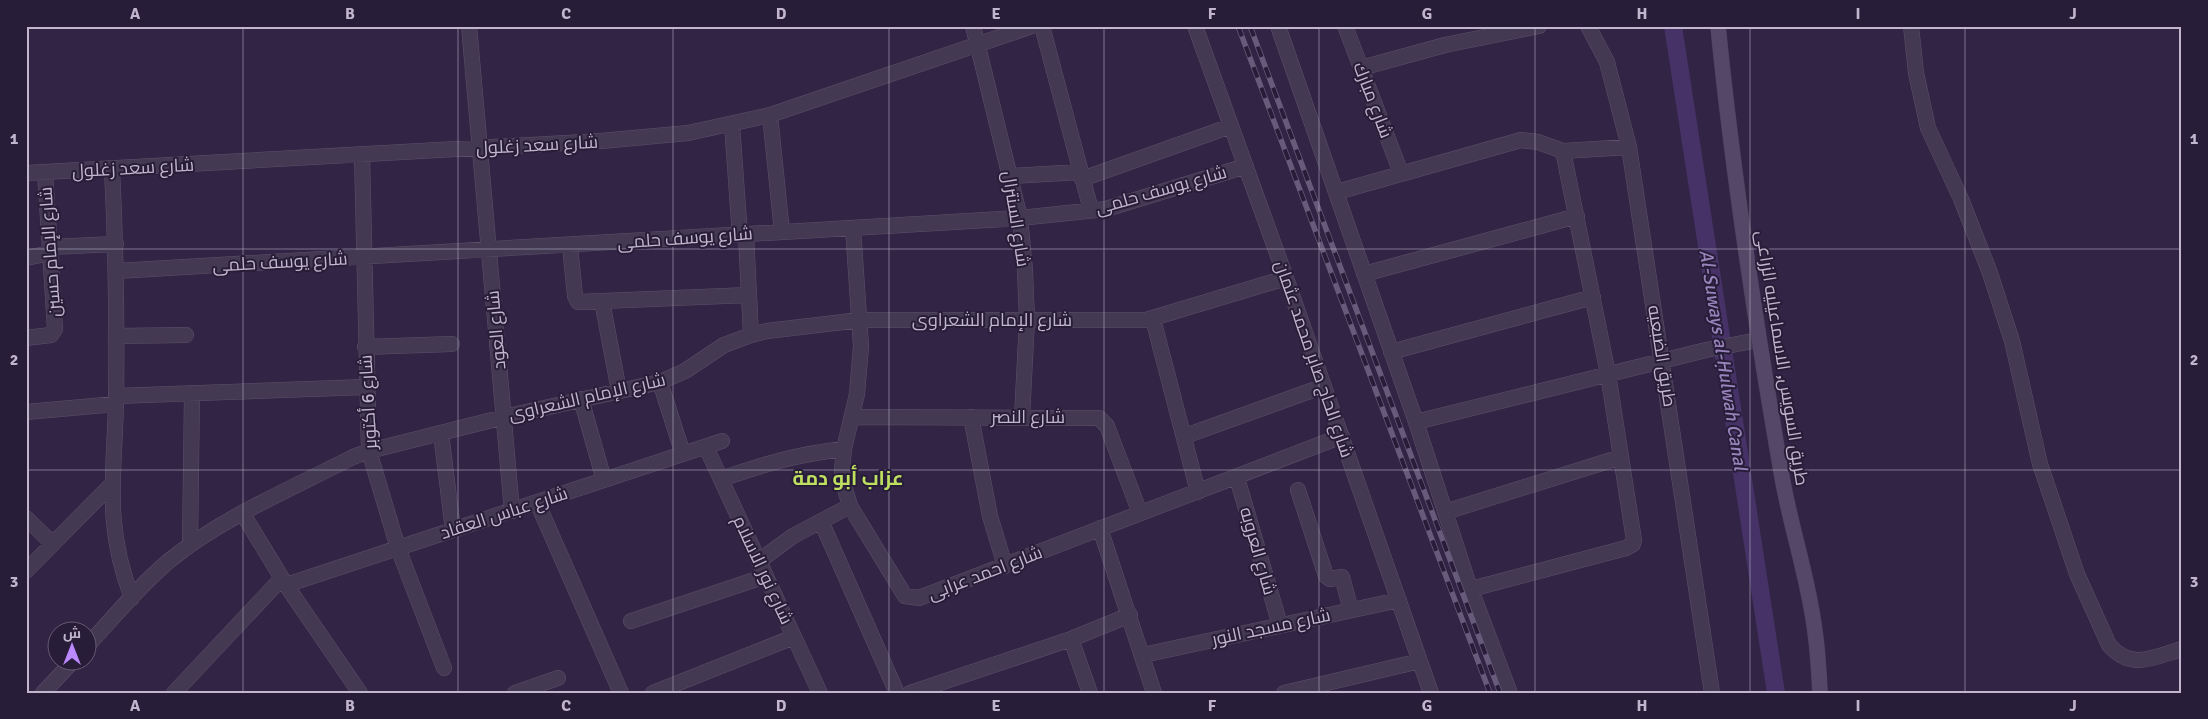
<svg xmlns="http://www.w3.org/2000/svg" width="2208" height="719" viewBox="0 0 2208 719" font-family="Signika,Cairo,sans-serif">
	<rect width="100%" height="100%" fill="#312444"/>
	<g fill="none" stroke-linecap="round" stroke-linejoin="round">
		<path stroke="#463266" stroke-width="18" d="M1673,26L1776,693"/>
		<g stroke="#5b516b" stroke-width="16">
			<path id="minor" d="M469,26L512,511
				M973,26L1020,218L1025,270L1027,320L1022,417
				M1042,26L1091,210
				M1195,26L1286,278L1431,693
				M1278,26L1416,422L1467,579L1510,693
				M1345,26L1401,173
				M1588,26L1607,62L1629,147L1712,693
				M1911,26L1916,73L1928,128L1961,199L1990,273L2012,341L2040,464L2077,574L2109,645C2132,671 2153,657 2182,649
				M1361,68L1445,45L1539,26
				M770,115L782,232
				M732,125L740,235
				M362,155L369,451L398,548L444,668
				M112,169C116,247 117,325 116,404C114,478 104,525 132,598
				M26,173L601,141L688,133L770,115L1032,26
				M1010,176L1080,172
				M1082,179L1231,126
				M1337,192L1521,140L1538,142L1563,151L1629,147
				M853,228L861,346L857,394L844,449L842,470L843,482L850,506L905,596L919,598L1342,436
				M746,235L751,335
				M570,246L575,296L578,302L749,295
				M50,247L116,244
				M26,258L50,253
				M117,271L1020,218L1106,209L1246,166
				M1364,274L1577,216
				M602,301L619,391
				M1153,319L1198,492
				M116,336L186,335
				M26,338L51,335L55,329L45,172
				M365,347L452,344
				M1391,352L1593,297
				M660,382L683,454
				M116,396L366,387
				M581,399L604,480
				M26,412L116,404
				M852,417L1099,418L1107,426L1140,513
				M971,417L990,516L1005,566
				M1416,422L1706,350L1758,340
				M441,433L453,530
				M1185,436L1324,386
				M706,447L820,693
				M1237,478L1280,625
				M721,479C765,464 797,454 844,449
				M1298,490L1326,576L1330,579L1342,577L1351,610
				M537,502L621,693
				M1445,512L1621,457
				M243,514L286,585L360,693
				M26,518L53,544
				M821,521L897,693
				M1100,528L1154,693
				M190,545L192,393
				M759,561L793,536L850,506
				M26,571L111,485
				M286,585L722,441
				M1471,589L1626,548L1633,544L1634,540L1608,374L1563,151
				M631,621L766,576
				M1071,639L1090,693
				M88,645C114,617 140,585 170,560C223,517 293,488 353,457L369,451L504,417L660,382L685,371L724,345L751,335L767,331L860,320H1146L1286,278
				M1143,655L1399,600
				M43,693L72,662
				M174,693L282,578
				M515,693L558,678
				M653,693L794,637
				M910,693L1071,639L1130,615
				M1284,693L1420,661"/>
		</g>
		<g stroke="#4a405a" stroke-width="16">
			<path id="secondary" d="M1718,26C1733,177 1756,327 1782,477C1791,529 1809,580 1815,632C1818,652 1819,673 1820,693"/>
		</g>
		<use href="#minor" stroke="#433953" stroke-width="15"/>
		<use href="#secondary" stroke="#554767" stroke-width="15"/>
		<g stroke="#675b7b" stroke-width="5.5">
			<path id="rail" d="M1238,26L1490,693
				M1250,26L1500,693"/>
		</g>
		<use href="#rail" stroke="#281d39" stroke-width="4" stroke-dasharray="11" stroke-linecap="butt"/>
	</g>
	<path fill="none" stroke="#c0b6cd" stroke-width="1" stroke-opacity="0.55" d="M243,26V693M458,26V693M673,26V693M889,26V693M1104,26V693M1319,26V693M1535,26V693M1750,26V693M1965,26V693M26,249H2182M26,470H2182"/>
	<g text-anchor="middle" stroke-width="4" stroke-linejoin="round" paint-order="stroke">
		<g font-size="18" fill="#c0b6cd" stroke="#281d39">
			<text transform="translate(1373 100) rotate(69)" y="6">شارع مبارك</text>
			<text transform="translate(537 145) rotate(-3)" y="6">شارع سعد زغلول</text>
			<text transform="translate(133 168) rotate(-3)" y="6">شارع سعد زغلول</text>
			<text transform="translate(1161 190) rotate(-16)" y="6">شارع يوسف حلمى</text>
			<text transform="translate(1016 219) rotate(81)" y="6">شارع السنترال</text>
			<text transform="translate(685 238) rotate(-4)" y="6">شارع يوسف حلمى</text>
			<text transform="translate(50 252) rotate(-94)" y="6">شارع الإمام حسين</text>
			<text transform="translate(280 262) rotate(-3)" y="6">شارع يوسف حلمى</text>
			<text x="992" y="326">شارع الإمام الشعراوى</text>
			<text transform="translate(496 330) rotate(-95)" y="6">شارع العود</text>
			<text transform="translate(1662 356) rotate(81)" y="6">طريق الضبعيه</text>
			<text transform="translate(1782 358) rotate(81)" y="6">طريق السويس, الاسماعيليه الزراعى</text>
			<text transform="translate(1314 359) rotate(71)" y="6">شارع الحاج صابر محمد عثمان</text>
			<text transform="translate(587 397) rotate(-13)" y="6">شارع الإمام الشعراوى</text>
			<text transform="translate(368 402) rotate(-93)" y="6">شارع 6 أكتوبر</text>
			<text x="1028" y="423">شارع النصر</text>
			<text transform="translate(504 513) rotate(-18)" y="6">شارع عباس العقاد</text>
			<text transform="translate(1258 551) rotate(74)" y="6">شارع العروبه</text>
			<text transform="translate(763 570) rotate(65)" y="6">شارع نور الاسلام</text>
			<text transform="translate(985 573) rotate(-21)" y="6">شارع احمد عرابى</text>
			<text transform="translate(1271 627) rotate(-12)" y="6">شارع مسجد النور</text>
		</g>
		<g font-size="19" font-style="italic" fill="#9883bb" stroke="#281d39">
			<text transform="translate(1724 360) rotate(81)" y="7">Al-Suways al-Ḥulwah Canal</text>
		</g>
		<g font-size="20" font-weight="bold" fill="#bfdf60" stroke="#281d39">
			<text x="848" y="485">عزاب أبو دمة</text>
		</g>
	</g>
	<rect width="2208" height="719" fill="none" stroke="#281d39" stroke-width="55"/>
	<g transform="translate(72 646)"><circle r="24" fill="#281d39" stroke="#655a74"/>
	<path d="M0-4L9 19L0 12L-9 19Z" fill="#bc89ff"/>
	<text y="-8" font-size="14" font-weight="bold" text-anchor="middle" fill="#c0b6cd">ش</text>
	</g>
	<rect x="28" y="28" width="2152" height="664" fill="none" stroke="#c0b6cd" stroke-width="2"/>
	<g font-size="16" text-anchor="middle" font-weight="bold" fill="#c0b6cd">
		<text x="135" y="19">A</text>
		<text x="350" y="19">B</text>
		<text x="566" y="19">C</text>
		<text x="781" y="19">D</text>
		<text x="996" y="19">E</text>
		<text x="1212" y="19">F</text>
		<text x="1427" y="19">G</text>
		<text x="1642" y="19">H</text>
		<text x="1858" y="19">I</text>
		<text x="2073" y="19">J</text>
		<text x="14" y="144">1</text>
		<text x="2194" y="144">1</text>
		<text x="14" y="365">2</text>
		<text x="2194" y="365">2</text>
		<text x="14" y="587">3</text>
		<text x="2194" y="587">3</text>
		<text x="135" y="711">A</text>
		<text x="350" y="711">B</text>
		<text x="566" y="711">C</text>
		<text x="781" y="711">D</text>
		<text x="996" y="711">E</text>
		<text x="1212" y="711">F</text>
		<text x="1427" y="711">G</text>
		<text x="1642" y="711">H</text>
		<text x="1858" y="711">I</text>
		<text x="2073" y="711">J</text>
	</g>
</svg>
